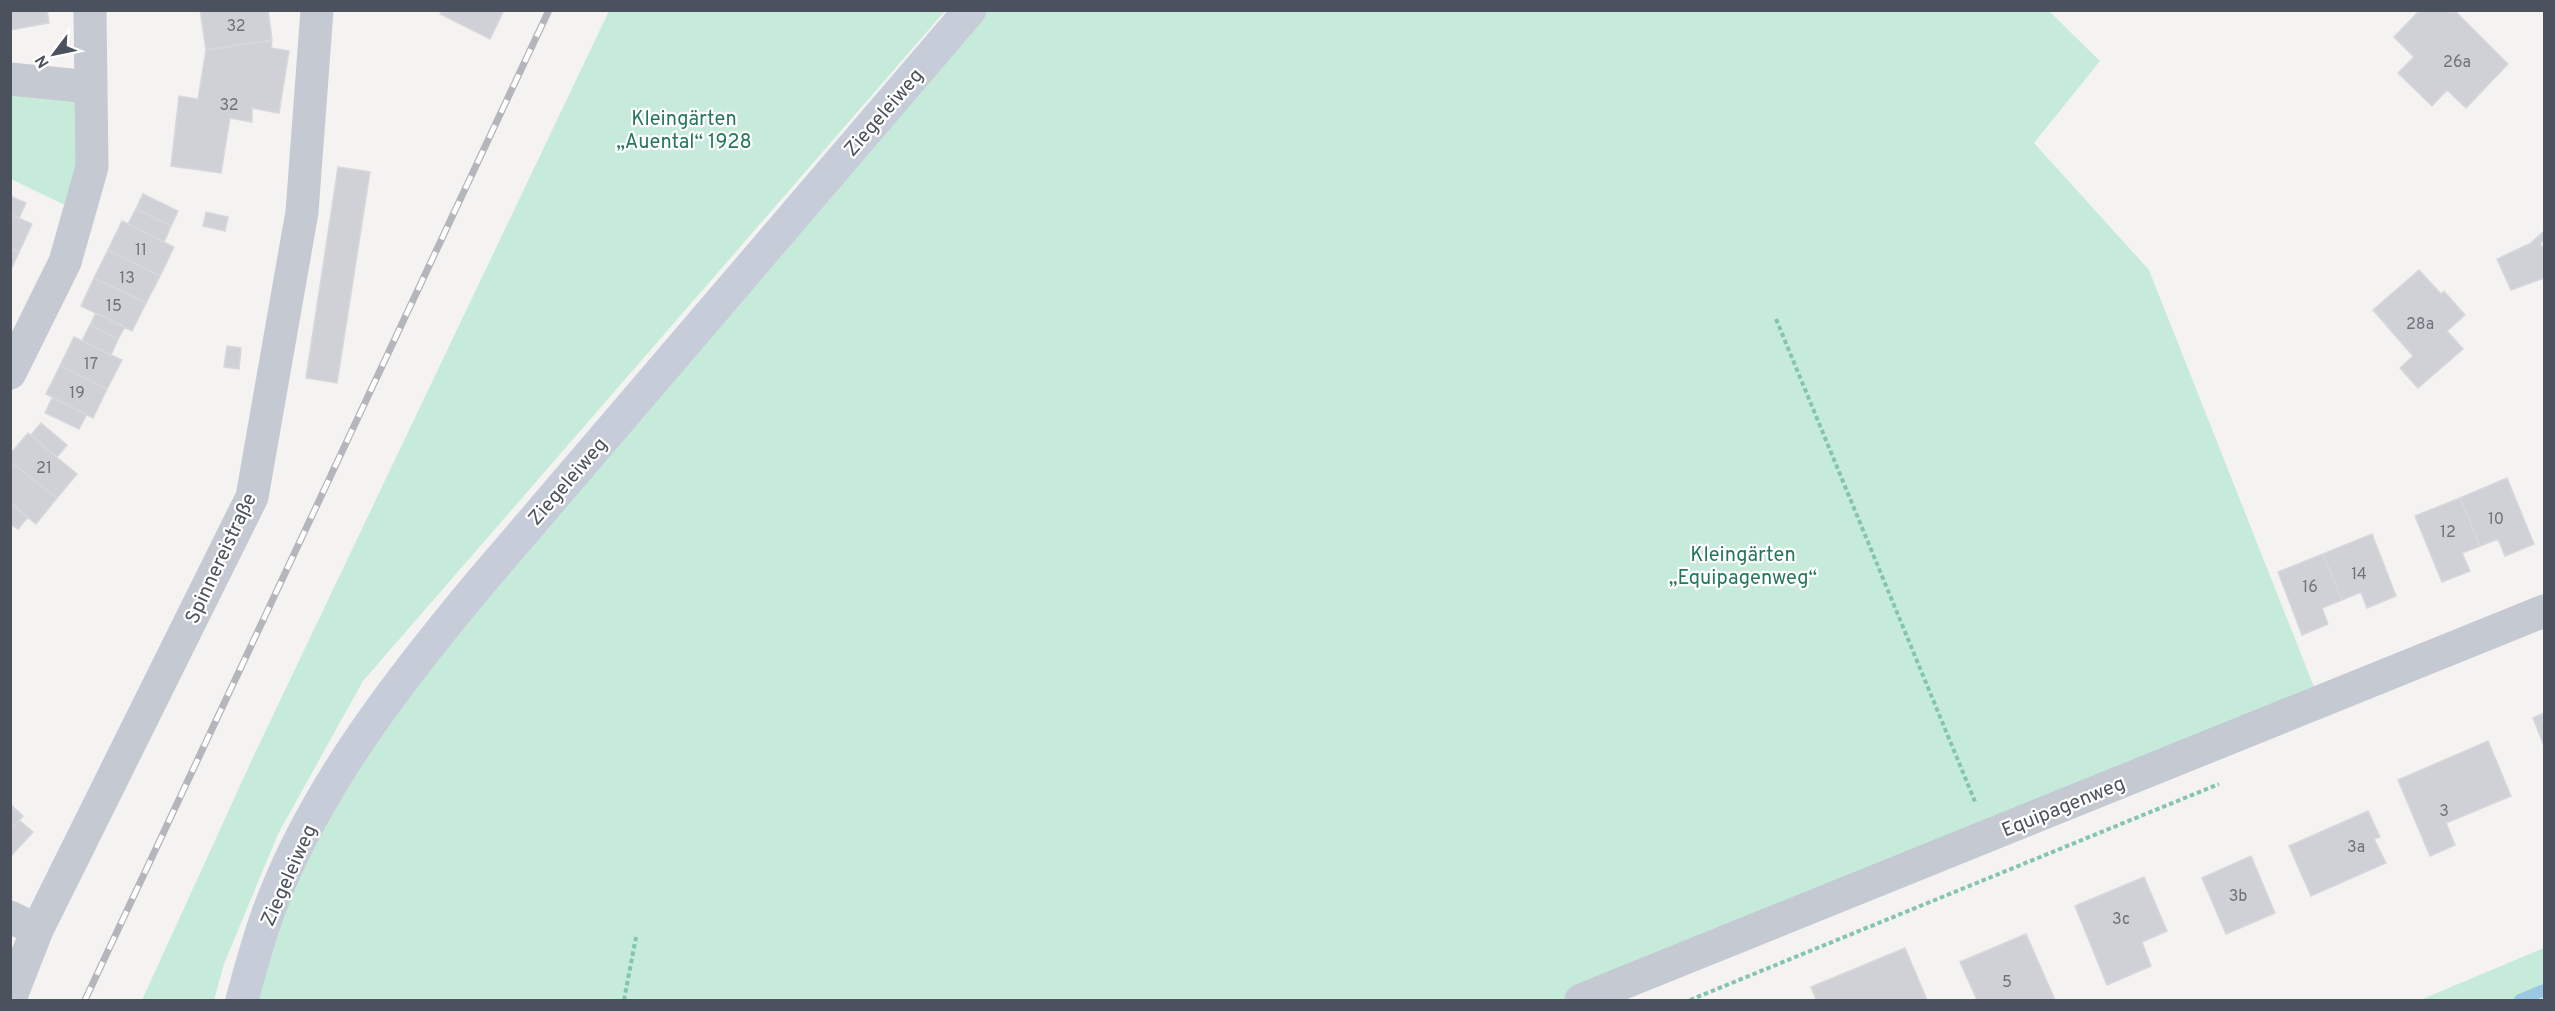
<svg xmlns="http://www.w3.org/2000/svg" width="2555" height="1011" viewBox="0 0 2555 1011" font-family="Overpass,sans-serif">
	<rect width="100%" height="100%" fill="#f4f3f2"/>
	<path fill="#c7ebdb" d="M609,11H945L363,681L278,834L224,964L214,1000H142L255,753Z
		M970,11H2049L2100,61L2034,143L2149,270L2320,702L1581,1000H242L346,763Z
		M10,79L91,87L79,212L11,179Z
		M2544,948V1000H2420Z"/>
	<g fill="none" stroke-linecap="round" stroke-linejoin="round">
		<path stroke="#9ac8e2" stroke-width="12" d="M2520,1000L2544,990"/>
	</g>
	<path fill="#d0d1d6" stroke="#d7d8dc" stroke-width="1.5" d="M10,10H47L49,23L10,30Z
		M200,10H268L272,40L206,50Z
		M442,10H504L490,39L440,14Z
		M2420,10L2456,12L2508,64L2466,108L2447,90L2432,106L2398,73L2414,57L2394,37Z
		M272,40L271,48L289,51L279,113L252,108V122L230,118L221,173L171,166L179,96L198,99L206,50Z
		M338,167L370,172L337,383L306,378Z
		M143,194L178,211L171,226L136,209Z
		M10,196L26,203L19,218L10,214Z
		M136,209L171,226L164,242L128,224Z
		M206,212L228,217L225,231L203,226Z
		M10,214L32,224L19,252L10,249Z
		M122,221L174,247L160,276L108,250Z
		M2544,231V240L2540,244L2544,249V278L2511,290L2497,259L2531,243Z
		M10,249L19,252L10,272Z
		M108,250L160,276L146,303L94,278Z
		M2419,270L2441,294L2444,291L2465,315L2447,331L2463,349L2418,388L2400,368L2413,356L2373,310Z
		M94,278L146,303L132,331L81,306Z
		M96,313L125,327L118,339L90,325Z
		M90,325L118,339L111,355L82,341Z
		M74,337L122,360L107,389L60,366Z
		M227,346L241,348L239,369L224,367Z
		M60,366L107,389L93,418L46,394Z
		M52,398L87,414L79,429L45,413Z
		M41,423L67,445L57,457L31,435Z
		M28,433L77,474L57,498L10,461V454Z
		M10,461L57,498L36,524L10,503Z
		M2507,478L2534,544L2505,556L2498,539L2480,546L2460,498Z
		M2460,498L2480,546L2462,553L2470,571L2442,582L2415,516Z
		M10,503L28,517L18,529L10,524Z
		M2372,534L2396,596L2367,608L2361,592L2342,600L2323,554Z
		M2323,554L2342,600L2322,608L2328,624L2302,635L2278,572Z
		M2544,713V746L2533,718Z
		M2488,741L2511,796L2446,823L2455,845L2430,856L2398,780Z
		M11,805L23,816L10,830V805Z
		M2368,811L2380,837L2374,839L2386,863L2311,896L2289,846Z
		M19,820L33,832L10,857V830Z
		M2251,856L2275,913L2226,934L2202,878Z
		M2144,877L2167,931L2142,942L2151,966L2107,985L2075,906Z
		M2026,934L2055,1000H1977L1960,962Z
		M1905,948L1927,1000H1816L1811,987Z"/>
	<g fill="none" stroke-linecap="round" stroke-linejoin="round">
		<path stroke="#83c5af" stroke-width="4" stroke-dasharray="4.5 3" stroke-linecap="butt" d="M1776,319L1976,804
			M624,1000L636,937
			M1690,1000L2219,784"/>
		<path stroke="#c5cad2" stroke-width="33" d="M10,79L91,87
			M10,373L65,262L92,167L90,10
			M10,917L37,930
			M10,999L37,930L252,497L302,212L317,10
			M1581,1000L2544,611"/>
		<path stroke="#c7cdd8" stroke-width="33" d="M242,1000C251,967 260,932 273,900C318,784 400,679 479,584L970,10"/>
		<g stroke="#b5b6bb" stroke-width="7">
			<path id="rail" d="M85,1000L549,10"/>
		</g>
		<use href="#rail" stroke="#fff" stroke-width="4.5" stroke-dasharray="14" stroke-linecap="butt"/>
	</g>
	<g text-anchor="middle" stroke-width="4.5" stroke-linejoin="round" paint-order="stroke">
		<g font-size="16" fill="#6d727b">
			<text x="236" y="31">32</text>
			<text x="2457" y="67">26a</text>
			<text x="229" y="110">32</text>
			<text x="141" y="255">11</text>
			<text x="127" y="283">13</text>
			<text x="114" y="311">15</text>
			<text x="2420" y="329">28a</text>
			<text x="91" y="369">17</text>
			<text x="77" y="398">19</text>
			<text x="44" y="473">21</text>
			<text x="2496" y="524">10</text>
			<text x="2448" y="537">12</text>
			<text x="2359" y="579">14</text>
			<text x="2310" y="592">16</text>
			<text x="2444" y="816">3</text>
			<text x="2356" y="852">3a</text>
			<text x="2238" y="901">3b</text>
			<text x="2121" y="924">3c</text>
			<text x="2007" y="987">5</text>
		</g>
		<g font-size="20" fill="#4c525d" stroke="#fff">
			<text transform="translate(883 112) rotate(-49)" y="7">Ziegeleiweg</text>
			<text transform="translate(567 481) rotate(-49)" y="7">Ziegeleiweg</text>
			<text transform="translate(220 558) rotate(-65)" y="7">Spinnereistraße</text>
			<text transform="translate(2063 806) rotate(-22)" y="7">Equipagenweg</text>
			<text transform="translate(288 875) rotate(-66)" y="7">Ziegeleiweg</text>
		</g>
		<g font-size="20" fill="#24775b" stroke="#fff">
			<text x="684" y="125">Kleingärten<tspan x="684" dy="23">„Auental“ 1928</tspan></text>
			<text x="1743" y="561">Kleingärten<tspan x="1743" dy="23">„Equipagenweg“</tspan></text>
		</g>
	</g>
	<rect width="2555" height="1011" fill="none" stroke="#4c525d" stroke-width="24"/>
	<g transform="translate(54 54) rotate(238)" stroke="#ffffff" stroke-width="4.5" paint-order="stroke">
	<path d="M0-4.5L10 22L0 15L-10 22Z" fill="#4c525d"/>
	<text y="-9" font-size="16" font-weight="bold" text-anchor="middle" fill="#4c525d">N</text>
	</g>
</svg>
